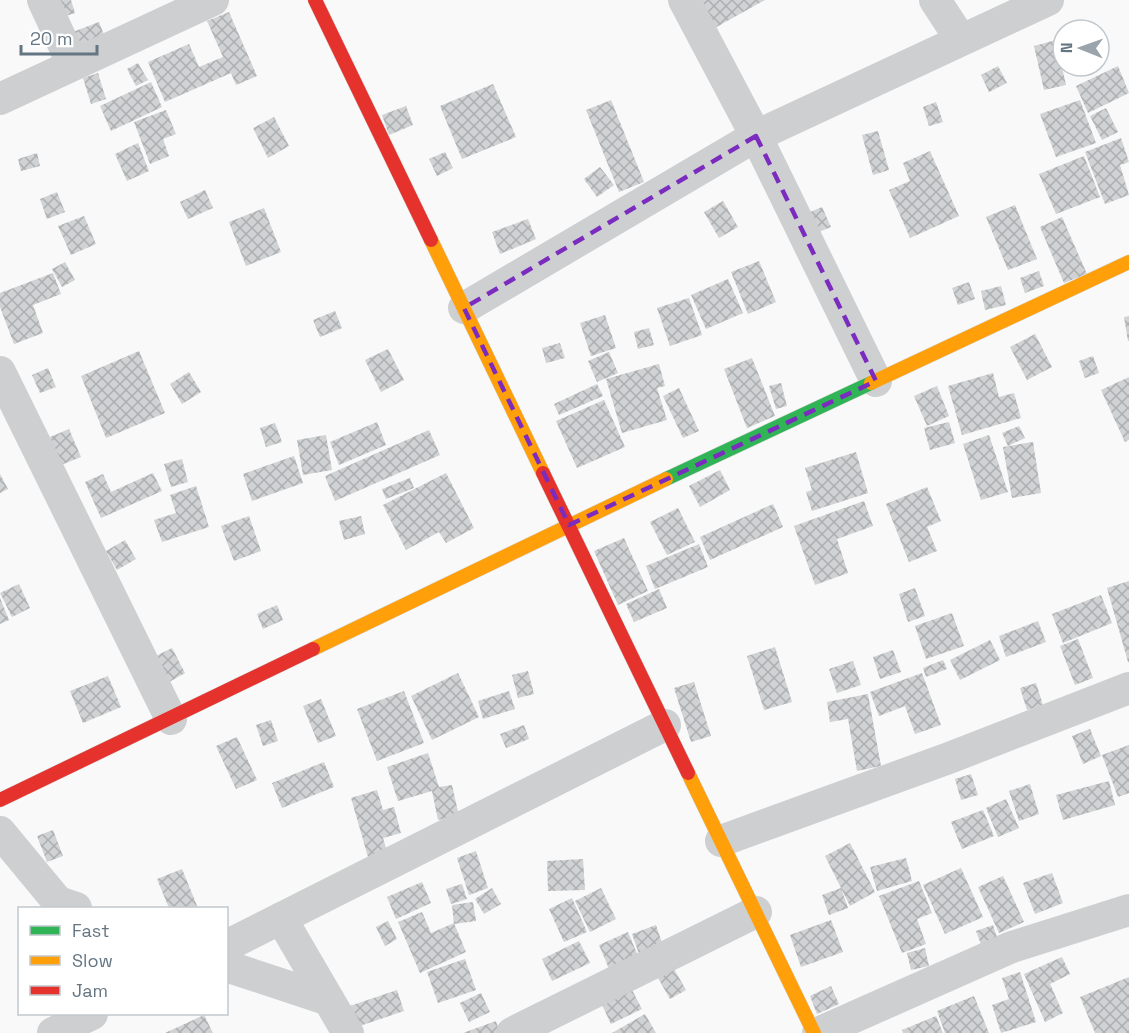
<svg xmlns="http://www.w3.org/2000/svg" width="1129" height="1033" viewBox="0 0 1129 1033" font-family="'Space Grotesk',sans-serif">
	<defs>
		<pattern id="building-cross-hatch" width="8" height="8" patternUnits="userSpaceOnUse" patternTransform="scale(1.5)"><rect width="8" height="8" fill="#d0d2d3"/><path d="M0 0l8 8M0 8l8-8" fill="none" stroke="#acafb1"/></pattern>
	</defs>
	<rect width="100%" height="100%" fill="#f9f9f9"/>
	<path fill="url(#building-cross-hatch)" d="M40,0H71L75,13L47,22Z
		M697,0H765L713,29Z
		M229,12L257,76L236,85L231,73L165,102L148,62L189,44L199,67L223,57L207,21Z
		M99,22L106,40L69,54L62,36Z
		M1056,40L1066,85L1044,90L1034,46Z
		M138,63L148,80L136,86L127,69Z
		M998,66L1007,83L989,92L981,75Z
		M1118,66L1129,93L1088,113L1076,86Z
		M98,73L106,99L91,104L83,78Z
		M151,82L162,107L111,131L100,106Z
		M493,84L516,137L462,159L440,106Z
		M611,100L644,182L619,192L586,110Z
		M1080,100L1096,143L1056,157L1040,114Z
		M936,102L943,122L929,126L923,107Z
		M406,106L413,125L389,135L382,115Z
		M1106,108L1118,132L1102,140L1090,116Z
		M166,110L176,134L163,139L169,156L150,164L134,122Z
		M274,117L289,146L268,158L253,128Z
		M878,131L889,170L873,175L862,135Z
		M1121,138L1129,162L1120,165L1129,195L1105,204L1085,152Z
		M138,143L149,171L127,181L115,154Z
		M930,151L959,216L910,238L889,190L910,181L903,163Z
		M445,152L453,168L437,176L429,159Z
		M37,153L40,166L21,171L18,159Z
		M1084,156L1100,197L1056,214L1039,174Z
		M600,167L614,185L597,197L584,179Z
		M205,190L213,208L188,219L180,202Z
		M57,192L65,212L47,219L40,199Z
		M723,201L738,227L719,238L704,212Z
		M1015,205L1037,259L1008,270L986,217Z
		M822,207L831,227L806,237L798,217Z
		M264,208L281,252L246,266L229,222Z
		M84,216L96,244L71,255L58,226Z
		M1062,217L1087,274L1064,283L1040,227Z
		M528,219L536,239L500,254L492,232Z
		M759,261L776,302L748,314L731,272Z
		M65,262L75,280L62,287L52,269Z
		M1039,271L1044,286L1025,293L1020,278Z
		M53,273L61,294L33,305L43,333L14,344L0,307V293Z
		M728,279L743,313L706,329L691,295Z
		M969,282L975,299L958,305L952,288Z
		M1001,286L1006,305L985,310L981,291Z
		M689,298L702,335L670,346L657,308Z
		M335,311L342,328L320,337L313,320Z
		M605,315L616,348L591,356L580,323Z
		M1129,316V341H1128L1124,317Z
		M649,328L654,345L638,349L634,332Z
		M1035,334L1052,367L1027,380L1010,347Z
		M560,343L565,358L546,363L542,348Z
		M388,349L404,380L381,392L365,360Z
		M139,351L165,413L106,438L81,376Z
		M609,352L618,373L597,382L588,361Z
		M1093,356L1099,373L1085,378L1079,361Z
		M752,358L775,416L747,428L724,369Z
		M659,364L665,386L657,388L667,420L622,433L606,379Z
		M48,368L56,387L40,393L32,375Z
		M189,372L201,392L182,404L170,384Z
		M993,373L999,397L1014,393L1021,418L962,435L948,386Z
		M1129,377V440L1125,442L1101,390Z
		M781,383L787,406L776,409L769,386Z
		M597,384L603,396L559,415L554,404Z
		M937,386L949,416L927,426L914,396Z
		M679,388L699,431L683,438L663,396Z
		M604,400L625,447L577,468L556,421Z
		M377,422L386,445L339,465L330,442Z
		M949,422L955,443L930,450L924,428Z
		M275,423L282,442L266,447L260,428Z
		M1019,426L1025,438L1008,446L1002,433Z
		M69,429L81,457L61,465L50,437Z
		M429,430L440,455L335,501L325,476Z
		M326,435L332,470L303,475L297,440Z
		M989,435L1008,492L981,500L963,444Z
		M1033,442L1041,493L1012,498L1003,447Z
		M856,452L868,493L812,511L806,492L812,490L805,468Z
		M294,456L303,483L252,501L243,474Z
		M182,459L188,482L171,487L164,464Z
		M720,470L730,490L700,507L689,486Z
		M153,473L162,491L101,518L85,482L103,474L111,492Z
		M446,473L474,528L446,543L439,532L406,550L383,505Z
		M0,474L8,489L0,493Z
		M410,478L414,488L386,499L382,489Z
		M196,486L209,527L162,542L154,520L176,513L170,495Z
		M927,487L941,521L927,527L937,551L909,562L886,504Z
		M864,501L873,526L837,539L848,573L815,585L794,526Z
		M773,504L783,527L710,560L700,537Z
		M678,508L695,542L667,555L650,522Z
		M249,516L261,551L234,561L221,526Z
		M361,516L365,534L344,540L339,521Z
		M624,538L648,591L618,605L594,551Z
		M125,540L136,559L117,570L106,551Z
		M699,544L708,567L655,589L646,566Z
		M1129,581V662H1128L1107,588Z
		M19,584L30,608L12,617L0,593Z
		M915,588L925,616L908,622L899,594Z
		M659,589L667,608L634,622L626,604Z
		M1101,595L1112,623L1063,643L1052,614Z
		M0,598L9,620L0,624Z
		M277,605L283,620L263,629L257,614Z
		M952,613L964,646L926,659L915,626Z
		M1038,621L1046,642L1006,657L999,636Z
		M1078,639L1093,678L1075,685L1060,646Z
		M990,640L1000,660L960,680L950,660Z
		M775,647L792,702L764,710L747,656Z
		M172,648L185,673L164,685L150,659Z
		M893,650L901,672L880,679L873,657Z
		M943,660L947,669L926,677L923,668Z
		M853,661L861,685L837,693L829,669Z
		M528,671L534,694L518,698L512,675Z
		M458,673L479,717L432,740L411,696Z
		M922,673L941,725L915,734L905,706L879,716L870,692Z
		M108,676L121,707L83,723L70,691Z
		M694,682L711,736L691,742L674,688Z
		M1036,683L1043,705L1027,710L1020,688Z
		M404,691L424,743L377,761L357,709Z
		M509,691L515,709L483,719L478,701Z
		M868,694L881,766L857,771L848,719L830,722L827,702Z
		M321,699L336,736L318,743L303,706Z
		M271,720L278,741L263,746L256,725Z
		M524,725L529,739L506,748L500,734Z
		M1090,729L1101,756L1083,764L1072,736Z
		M237,737L257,780L236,789L216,746Z
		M1129,745V793L1118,797L1102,755Z
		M428,753L439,787L452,785L459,816L438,820L432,791L398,801L387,767Z
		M324,762L334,787L282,808L272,783Z
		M971,774L978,795L961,800L955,779Z
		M1109,781L1115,805L1063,820L1056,795Z
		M1030,784L1039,814L1019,821L1009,791Z
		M377,790L383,810L394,807L401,833L383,838L389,858L370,864L351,798Z
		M1006,799L1019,828L998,837L986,808Z
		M983,810L994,836L962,849L951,822Z
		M53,830L63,856L47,862L37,836Z
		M850,843L875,892L850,906L825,856Z
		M476,851L488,888L469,895L457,858Z
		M906,858L912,881L877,891L870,867Z
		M583,859L585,890L548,891L547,861Z
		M961,868L983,917L945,934L923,885Z
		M182,869L198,908H169L157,879Z
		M1052,873L1063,903L1035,914L1023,883Z
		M1003,876L1024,922L999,933L978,887Z
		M919,881L932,913L917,919L926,944L902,953L879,896Z
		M422,882L431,903L396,919L387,897Z
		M462,884L467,899L451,904L446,889Z
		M492,888L501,904L484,914L475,899Z
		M601,888L616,919L590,932L575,901Z
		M841,888L848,908L829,915L822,895Z
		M572,898L587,932L564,942L549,909Z
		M473,902L476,921L454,924L452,905Z
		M422,912L431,933L454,923L466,952L420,973L398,922Z
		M831,920L843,952L801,967L790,935Z
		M388,921L397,939L385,946L376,927Z
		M656,925L665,952L641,960L632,934Z
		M993,925L1001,949L985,955L976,931Z
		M628,932L641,963L612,976L599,945Z
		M579,941L590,963L552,981L542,959Z
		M925,948L929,966L911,970L907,953Z
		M1062,957L1070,974L1050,984L1063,1013L1045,1022L1024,974Z
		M465,959L476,990L438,1003L427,972Z
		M674,969L686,990L670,999L658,978Z
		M1020,972L1036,1022L1001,1033L992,1005L1009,999L1002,978Z
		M1129,977V1033H1095L1080,997Z
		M831,986L839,1004L817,1014L810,996Z
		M397,990L404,1011L348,1030L341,1009Z
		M632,990L642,1009L611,1024L602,1005Z
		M481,993L490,1012L469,1022L460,1003Z
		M974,996L989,1033H945L937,1011Z
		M645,1014L656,1033H612Z
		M204,1015L213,1033H165Z
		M936,1016L943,1033H903L902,1030Z
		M496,1021L500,1033H463Z"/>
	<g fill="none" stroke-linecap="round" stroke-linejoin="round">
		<g stroke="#d5d6d7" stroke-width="15">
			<path id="fast" d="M666,479L871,383"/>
		</g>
		<g stroke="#d5d6d7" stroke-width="15">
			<path id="slow" d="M431,240L543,473
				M871,383L1129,262
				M313,649L666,479
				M688,773L814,1033"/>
		</g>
		<g stroke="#d5d6d7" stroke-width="15">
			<path id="jam" d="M315,0L431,240
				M543,473L688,773
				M0,800L313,649"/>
		</g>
		<path stroke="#cecfd0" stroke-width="32" d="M43,0L73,65
			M684,0L756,136L876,381
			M935,0L961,40
			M0,99L213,0
			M464,308L756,136L1048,0
			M0,372L171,719
			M0,832L58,902L76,908
			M721,841L949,758L1129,688
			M281,918L348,1033
			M226,946L665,725
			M226,966L329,1000
			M53,1033L92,1014
			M512,1033L756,912
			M818,1033L1012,947L1129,910"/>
		<use href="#fast" stroke="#30b455" stroke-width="14"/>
		<use href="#slow" stroke="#ff9f0a" stroke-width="14"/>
		<use href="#jam" stroke="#e5322d" stroke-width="14"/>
	</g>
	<path fill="none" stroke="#7b2cbf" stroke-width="4.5" stroke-dasharray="12 8" stroke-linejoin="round" d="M756,136L876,381L569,525L464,308Z"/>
	<rect x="18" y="907" width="210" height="108" fill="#ffffff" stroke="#c1c8cd" stroke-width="1.5"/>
	<rect x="30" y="926" width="30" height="9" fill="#30b455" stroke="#c1c8cd" stroke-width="1.5"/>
	<text x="72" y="937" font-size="18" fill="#657683">Fast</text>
	<rect x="30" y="956" width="30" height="9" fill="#ff9f0a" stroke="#c1c8cd" stroke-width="1.5"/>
	<text x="72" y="967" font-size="18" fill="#657683">Slow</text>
	<rect x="30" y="986" width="30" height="9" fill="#e5322d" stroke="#c1c8cd" stroke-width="1.5"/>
	<text x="72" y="997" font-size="18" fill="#657683">Jam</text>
	<g transform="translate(1081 48) rotate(271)"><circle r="28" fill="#ffffff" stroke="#c1c8cd" stroke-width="1.5"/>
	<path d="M0-4.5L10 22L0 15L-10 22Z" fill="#99a4ac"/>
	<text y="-9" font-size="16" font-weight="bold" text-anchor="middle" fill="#657683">N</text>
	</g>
	<path d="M21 45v9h76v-9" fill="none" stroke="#657683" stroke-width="3"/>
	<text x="30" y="45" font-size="18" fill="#657683" stroke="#ffffff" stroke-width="4.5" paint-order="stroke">20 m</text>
</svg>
